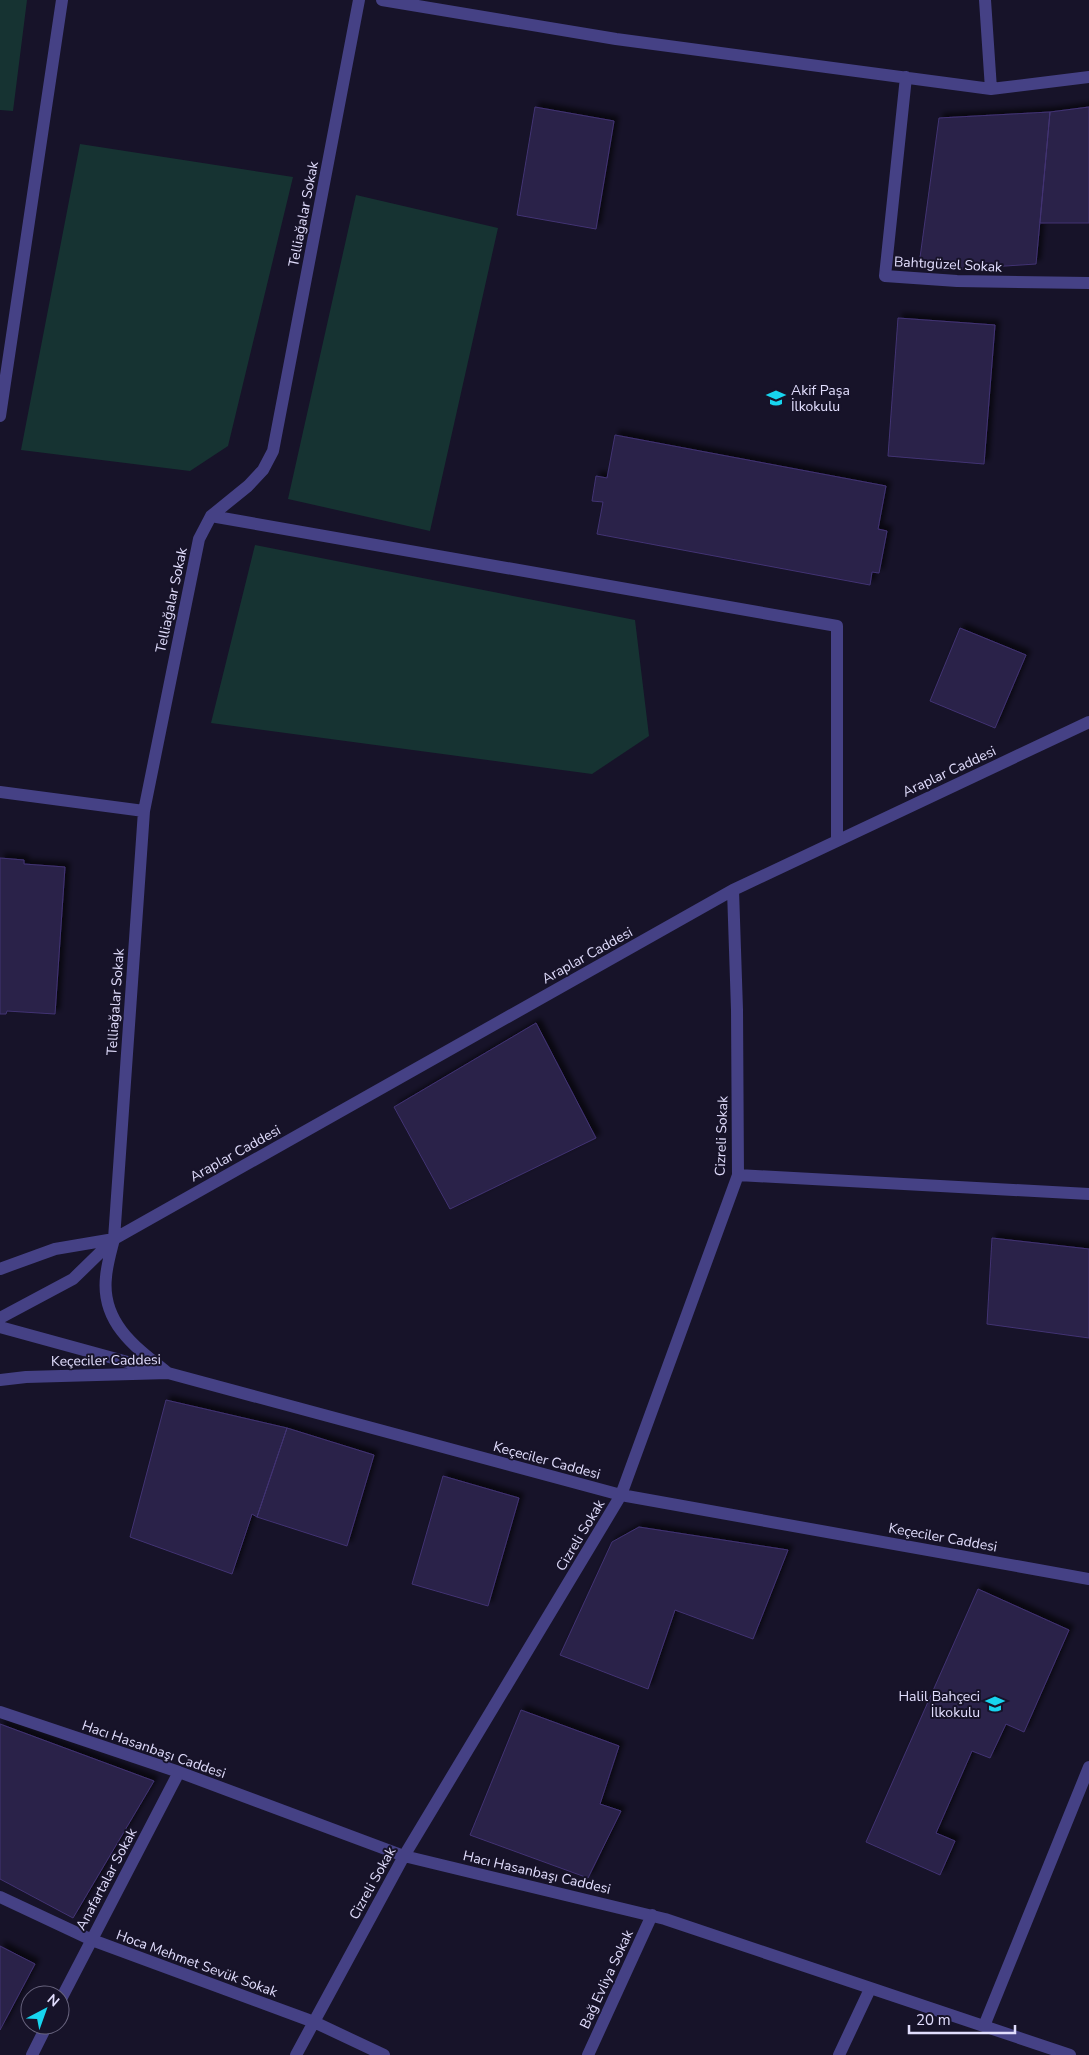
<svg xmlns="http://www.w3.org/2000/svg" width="1089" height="2055" viewBox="0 0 1089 2055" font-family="'Nunito Sans',sans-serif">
	<defs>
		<filter id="shadow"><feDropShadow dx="4.5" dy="-4.5" stdDeviation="2.5" flood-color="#0009"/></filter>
	</defs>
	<rect width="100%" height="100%" fill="#171329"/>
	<path fill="#163332" d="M0,0H27L13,111L0,110Z
		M80,144L293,177L228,446L190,471L21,450Z
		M356,195L498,228L430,531L288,499Z
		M255,545L635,620L649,736L592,774L211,723Z"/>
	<path fill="#292049" stroke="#423473" filter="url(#shadow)" d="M535,107L614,121L596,229L517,215Z
		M1089,107V223H1040L1050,112Z
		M1050,112L1036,264L944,270L919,265L939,118Z
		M898,318L995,325L984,464L888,456Z
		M615,435L886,486L878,529L887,531L879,573L872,572L870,585L597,534L603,502L592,501L596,476L607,478Z
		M960,628L1026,655L995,728L930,701Z
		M0,858L24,860V864L65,867L55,1014L7,1011L6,1014H0Z
		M536,1023L596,1138L450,1209L394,1107Z
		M992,1238L1089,1249V1338L987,1324Z
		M166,1400L287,1428L257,1517L252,1514L232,1574L130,1537Z
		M287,1428L374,1455L347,1546L257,1517Z
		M443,1476L519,1498L488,1606L412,1584Z
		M639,1527L788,1550L753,1639L675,1610L648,1689L560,1655L612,1542Z
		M978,1589L1069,1630L1024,1732L1006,1724L990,1758L972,1751L936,1833L955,1841L940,1875L866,1842Z
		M521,1710L619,1746L600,1804L621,1811L588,1878L470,1835Z
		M0,1724L154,1781L73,1918L0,1879Z
		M0,1946L35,1964L0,2030Z"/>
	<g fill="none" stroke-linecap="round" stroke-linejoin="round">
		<path stroke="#454185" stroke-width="12" d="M382,0L616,39L991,89L1089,77
			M985,0L991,89
			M906,77L885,276L957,281L1089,283
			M0,416L62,0
			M211,516L837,626V839
			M0,792L144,811
			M738,1175L1089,1194
			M0,1269L55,1249L114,1239
			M0,1318L73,1279L114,1239L733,890L1089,722
			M0,1327L153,1369
			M168,1373C136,1348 101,1323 106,1277C107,1264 111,1251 114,1239L144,811L199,539L211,516L248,486L263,470L273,451L359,0
			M0,1380L26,1377L168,1373L621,1495L1089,1579
			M0,1712L179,1772L404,1856L665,1919L1070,2055
			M0,1897L92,1940L314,2022L384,2055
			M60,2001L179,1772
			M984,2026L1089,1767
			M32,2055L47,2025
			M296,2055L404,1856L621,1495L738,1175L737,1010L733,890
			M588,2055L652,1915
			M839,2055L870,1989"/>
	</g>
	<defs>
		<g id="school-bare" transform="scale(1.5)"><path d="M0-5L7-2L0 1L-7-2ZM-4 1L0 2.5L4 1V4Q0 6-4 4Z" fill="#17d5ef" stroke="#171329" stroke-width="2.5" paint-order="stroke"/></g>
	</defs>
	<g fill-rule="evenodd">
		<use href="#school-bare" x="776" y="398"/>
		<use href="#school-bare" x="995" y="1704"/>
	</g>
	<g text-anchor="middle" stroke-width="4" stroke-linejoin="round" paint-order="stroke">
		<g font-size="14" fill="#e1ddfd" stroke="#171329">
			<text transform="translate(303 214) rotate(-79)" y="5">Telliağalar Sokak</text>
			<text transform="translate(948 264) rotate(3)" y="5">Bahtıgüzel Sokak</text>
			<text transform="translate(171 600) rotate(-78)" y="5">Telliağalar Sokak</text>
			<text transform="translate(949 771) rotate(-25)" y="5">Araplar Caddesi</text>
			<text transform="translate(587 955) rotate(-29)" y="5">Araplar Caddesi</text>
			<text transform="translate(115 1002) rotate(-86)" y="5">Telliağalar Sokak</text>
			<text transform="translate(721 1136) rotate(-88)" y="5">Cizreli Sokak</text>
			<text transform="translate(235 1153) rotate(-29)" y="5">Araplar Caddesi</text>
			<text transform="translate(106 1360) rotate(-1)" y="5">Keçeciler Caddesi</text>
			<text transform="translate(547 1460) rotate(15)" y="5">Keçeciler Caddesi</text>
			<text transform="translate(580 1535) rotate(-59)" y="5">Cizreli Sokak</text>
			<text transform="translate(943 1537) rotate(10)" y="5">Keçeciler Caddesi</text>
			<text transform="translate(154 1749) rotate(19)" y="5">Hacı Hasanbaşı Caddesi</text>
			<text transform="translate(537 1872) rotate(13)" y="5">Hacı Hasanbaşı Caddesi</text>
			<text transform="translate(106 1879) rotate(-62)" y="5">Anafartalar Sokak</text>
			<text transform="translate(372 1883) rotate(-61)" y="5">Cizreli Sokak</text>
			<text transform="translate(197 1963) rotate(20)" y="5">Hoca Mehmet Sevük Sokak</text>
			<text transform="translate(606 1979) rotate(-65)" y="5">Bağ Evliya Sokak</text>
		</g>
		<g font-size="14" fill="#e1ddfd" stroke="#171329" text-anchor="start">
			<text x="791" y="395">Akif Paşa<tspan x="791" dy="16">İlkokulu</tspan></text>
			<text x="980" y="1701" text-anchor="end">Halil Bahçeci<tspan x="980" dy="16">İlkokulu</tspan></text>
		</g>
	</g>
	<g transform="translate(45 2010) rotate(41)"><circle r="24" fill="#171329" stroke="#68647e"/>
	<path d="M0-4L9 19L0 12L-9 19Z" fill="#17d5ef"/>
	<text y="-8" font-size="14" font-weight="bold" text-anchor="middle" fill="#e1ddfd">N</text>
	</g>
	<path d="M909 2025v8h106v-8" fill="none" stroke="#e1ddfd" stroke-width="2.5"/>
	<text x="916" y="2025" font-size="15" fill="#e1ddfd" stroke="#171329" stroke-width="4" paint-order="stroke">20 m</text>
</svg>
